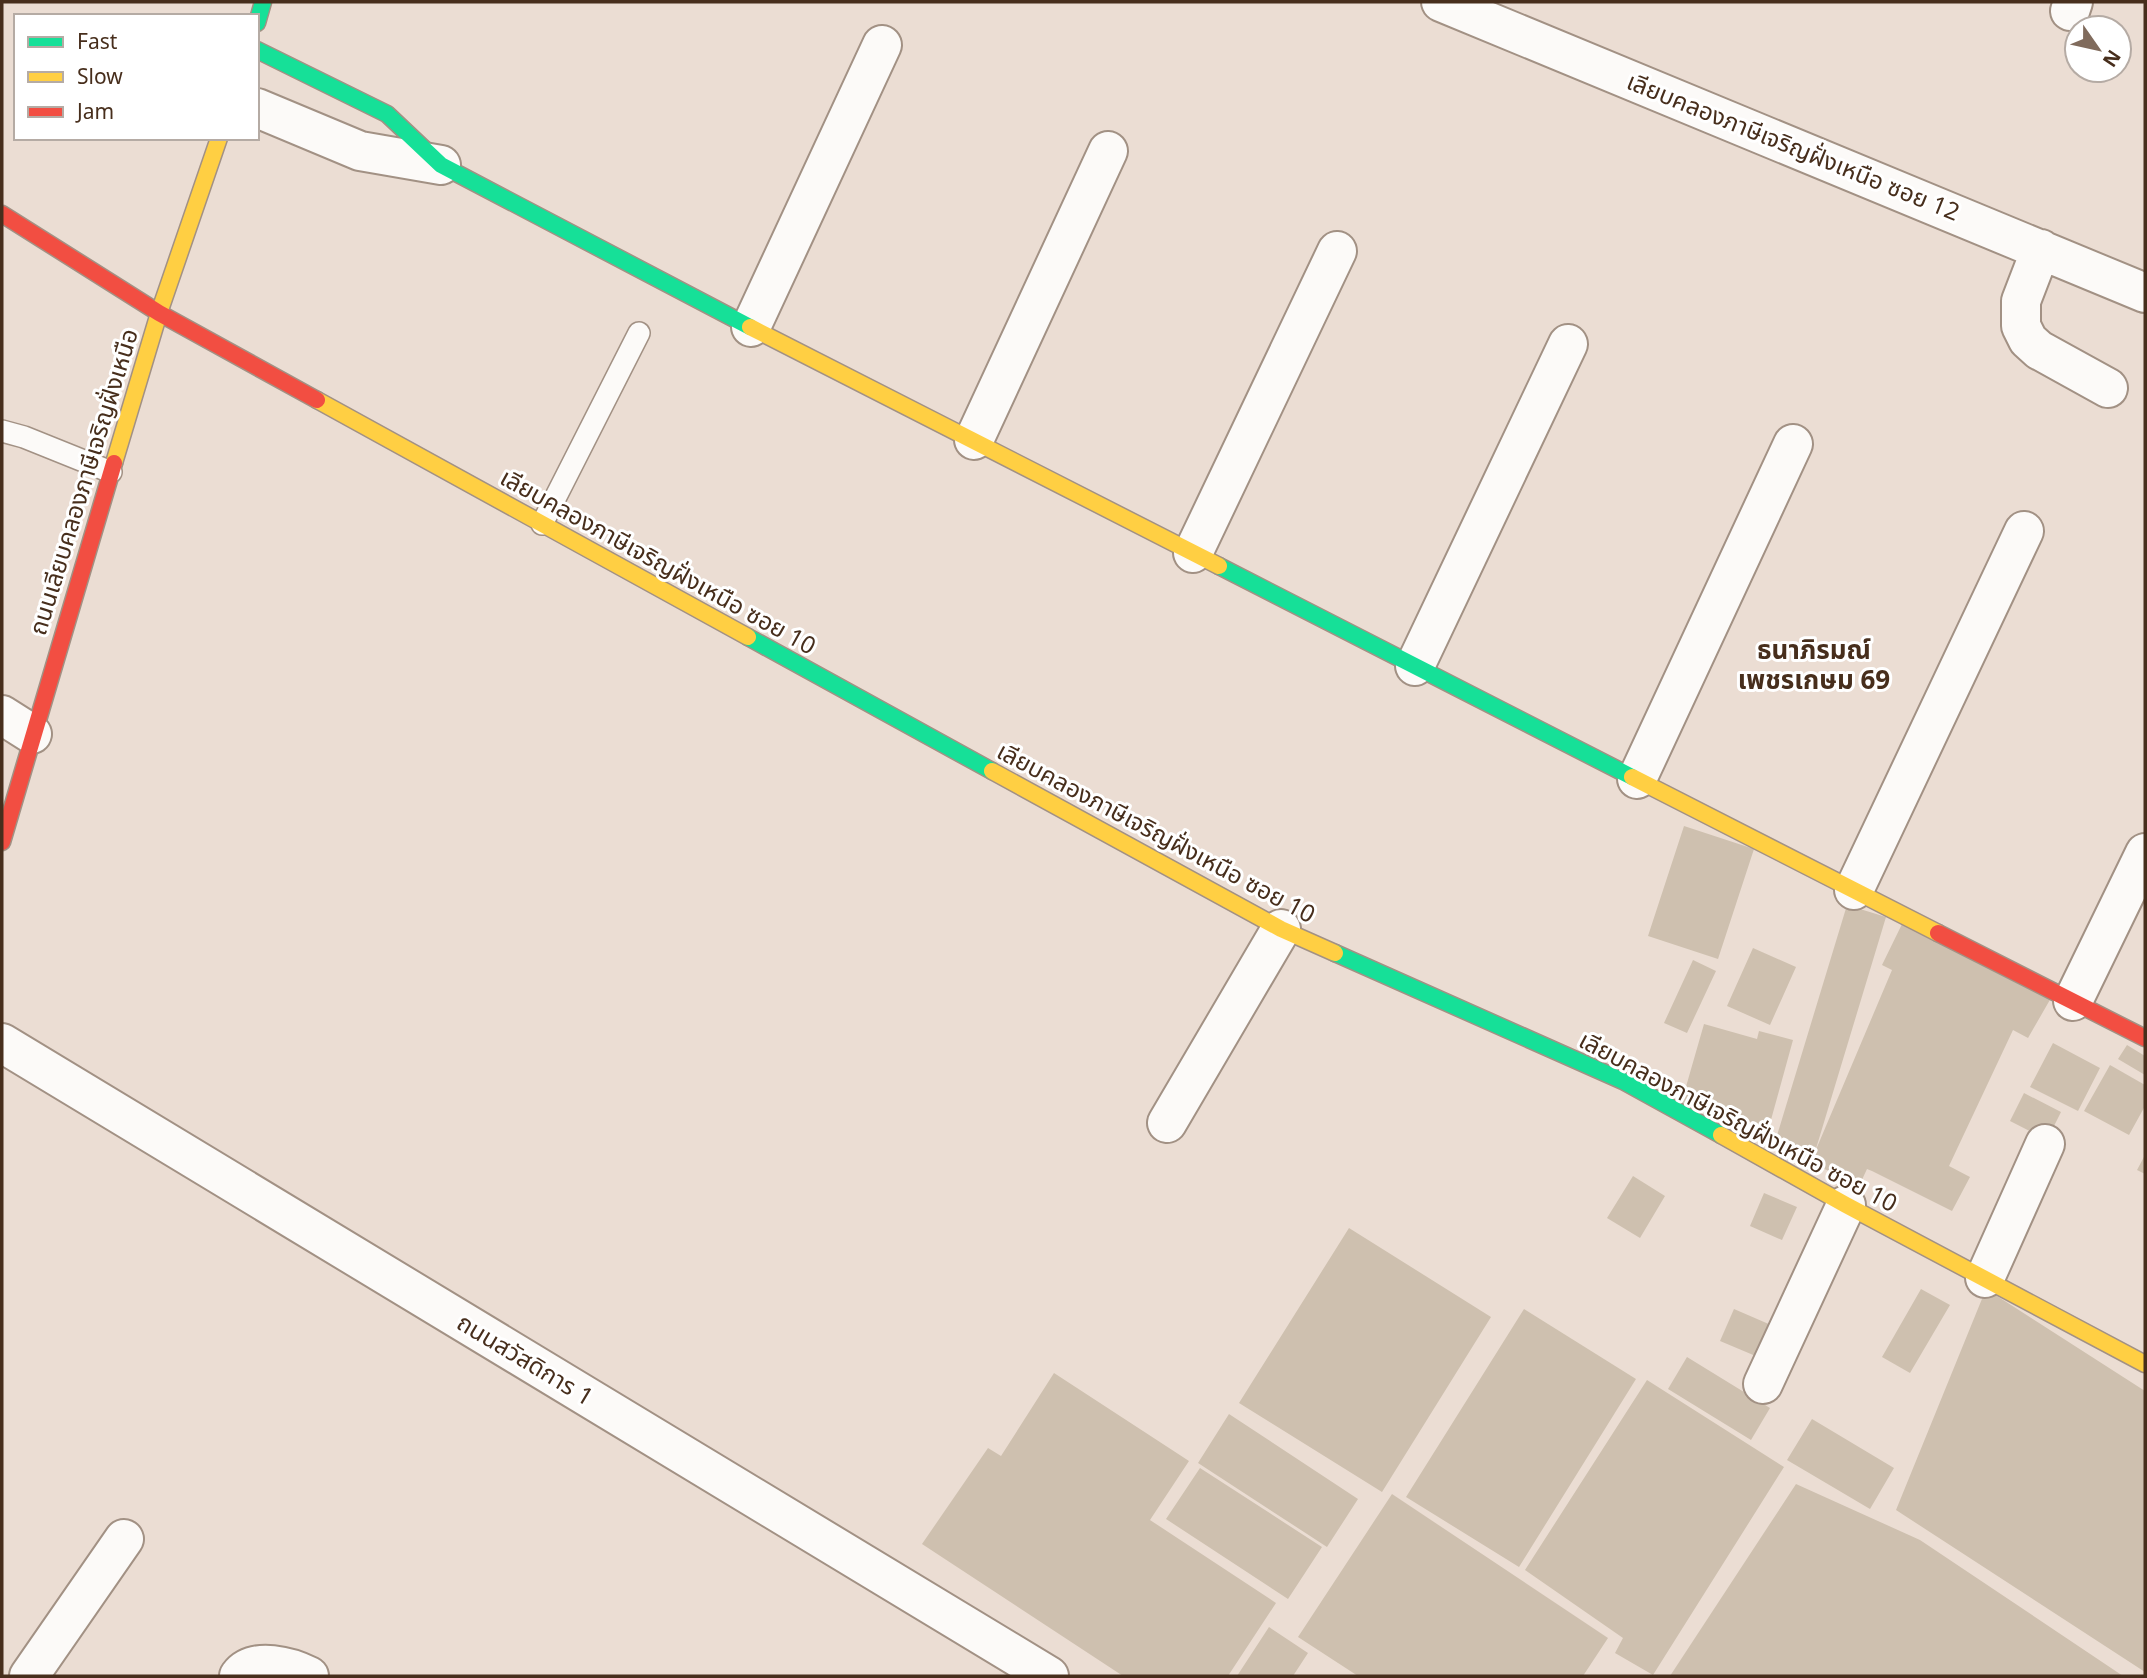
<svg xmlns="http://www.w3.org/2000/svg" width="2147" height="1678" viewBox="0 0 2147 1678" font-family="Georgia,'Noto Sans Thai',serif">
	<rect width="100%" height="100%" fill="#ebddd3"/>
	<path fill="#cec0af" d="M1684,826L1754,849L1718,959L1648,936Z
		M1847,905L1886,917L1815,1152L1892,970L1882,965L1903,922L2051,998L2028,1038L2013,1030L1949,1166L1970,1177L1952,1211L1872,1171L1867,1169L1860,1184L1810,1163L1814,1154L1775,1142Z
		M1753,948L1796,967L1770,1025L1727,1006Z
		M1693,960L1716,971L1687,1033L1664,1023Z
		M1704,1024L1757,1039L1759,1031L1793,1040L1769,1127L1681,1104Z
		M2053,1043L2100,1068L2078,1111L2030,1087Z
		M2127,1045L2145,1056V1075L2118,1059Z
		M2110,1065L2145,1085V1106L2129,1135L2084,1111Z
		M2024,1093L2061,1112L2047,1140L2010,1121Z
		M2145,1155V1174L2137,1170Z
		M1633,1176L1665,1196L1640,1238L1607,1218Z
		M1764,1193L1797,1207L1782,1240L1750,1226Z
		M1349,1228L1491,1317L1382,1492L1239,1403Z
		M1921,1289L1950,1305L1910,1373L1882,1357Z
		M1986,1289L2145,1391V1672L1896,1510Z
		M1524,1309L1636,1379L1519,1567L1406,1497Z
		M1734,1309L1771,1325L1758,1357L1720,1341Z
		M1687,1357L1770,1408L1751,1440L1668,1389Z
		M1054,1373L1189,1461L1150,1520L1276,1603L1228,1676H1123L922,1544L988,1448L1001,1456Z
		M1647,1380L1784,1467L1653,1675L1615,1653L1623,1638L1525,1570Z
		M1229,1414L1358,1499L1327,1547L1198,1463Z
		M1812,1419L1894,1468L1870,1509L1787,1460Z
		M1200,1468L1322,1547L1288,1599L1166,1519Z
		M1796,1484L1920,1540L2123,1676H1670Z
		M1392,1494L1608,1638L1583,1676H1358L1298,1637Z
		M1269,1627L1308,1653L1293,1676H1237Z"/>
	<g fill="none" stroke-linecap="round" stroke-linejoin="round">
		<g stroke="#a29184" stroke-width="24">
			<path id="lane" d="M2,431L24,437L111,472
				M542,524L639,333"/>
		</g>
		<g stroke="#a29184" stroke-width="42">
			<path id="street" d="M1441,2L2145,293
				M2070,11L2073,2
				M257,108L360,151L441,165
				M2041,249L2021,301V326L2028,340L2039,350L2108,388
				M751,327L882,45
				M974,440L1108,151
				M1193,553L1337,251
				M1415,666L1568,344
				M2,715L32,734
				M1637,779L1793,444
				M1854,890L2024,531
				M2073,1001L2145,853
				M2,1043L1049,1676
				M1167,1123L1281,929
				M1985,1278L2045,1144
				M1763,1384L1846,1205
				M29,1676L124,1539
				M239,1676C254,1656 291,1667 309,1676"/>
		</g>
		<g stroke="#a29184" stroke-width="19">
			<path id="fast" d="M257,23L263,2
				M257,50L387,114L441,165L750,327
				M1219,566L1632,777
				M748,637L992,771
				M1335,953L1623,1081L1721,1135"/>
		</g>
		<g stroke="#a29184" stroke-width="19">
			<path id="slow" d="M750,327L1219,566
				M317,400L748,637
				M114,463L159,313L219,138
				M992,771L1281,929L1335,953
				M1632,777L1938,933
				M1721,1135L1846,1205L2145,1364"/>
		</g>
		<g stroke="#a29184" stroke-width="19">
			<path id="jam" d="M2,214L159,313L317,400
				M2,842L114,463
				M1938,933L2145,1038"/>
		</g>
		<use href="#lane" stroke="#fcfaf8" stroke-width="21"/>
		<use href="#street" stroke="#fcfaf8" stroke-width="38"/>
		<use href="#fast" stroke="#16e098" stroke-width="16"/>
		<use href="#slow" stroke="#ffcf43" stroke-width="16"/>
		<use href="#jam" stroke="#f24e42" stroke-width="16"/>
	</g>
	<g text-anchor="middle" stroke-width="6" stroke-linejoin="round" paint-order="stroke">
		<g font-size="24" fill="#472e1c" stroke="#fff">
			<text transform="translate(1793 147) rotate(22)" y="8">เลียบคลองภาษีเจริญฝั่งเหนือ ซอย 12</text>
			<text transform="translate(84 482) rotate(-73)" y="8">ถนนเลียบคลองภาษีเจริญฝั่งเหนือ</text>
			<text transform="translate(658 562) rotate(29)" y="8">เลียบคลองภาษีเจริญฝั่งเหนือ ซอย 10</text>
			<text transform="translate(1156 833) rotate(28)" y="8">เลียบคลองภาษีเจริญฝั่งเหนือ ซอย 10</text>
			<text transform="translate(1738 1122) rotate(28)" y="8">เลียบคลองภาษีเจริญฝั่งเหนือ ซอย 10</text>
			<text transform="translate(525 1360) rotate(31)" y="8">ถนนสวัสดิการ 1</text>
		</g>
		<g font-size="26" font-weight="bold" fill="#472e1c" stroke="#fff">
			<text x="1814" y="659">ธนาภิรมณ์<tspan x="1814" dy="30">เพชรเกษม 69</tspan></text>
		</g>
	</g>
	<rect width="2147" height="1678" fill="none" stroke="#472e1c" stroke-width="7"/>
	<rect x="14" y="14" width="245" height="126" fill="#ffffff" stroke="#b5aba4" stroke-width="2"/>
	<rect x="28" y="37" width="35" height="10" fill="#16e098" stroke="#b5aba4" stroke-width="2"/>
	<text x="77" y="49" font-size="21" fill="#472e1c">Fast</text>
	<rect x="28" y="72" width="35" height="10" fill="#ffcf43" stroke="#b5aba4" stroke-width="2"/>
	<text x="77" y="84" font-size="21" fill="#472e1c">Slow</text>
	<rect x="28" y="107" width="35" height="10" fill="#f24e42" stroke="#b5aba4" stroke-width="2"/>
	<text x="77" y="119" font-size="21" fill="#472e1c">Jam</text>
	<g transform="translate(2098 49) rotate(124)"><circle r="33" fill="#ffffff" stroke="#b5aba4" stroke-width="2"/>
	<path d="M0-5L12 26L0 18L-12 26Z" fill="#806b5c"/>
	<text y="-10" font-size="19" font-weight="bold" text-anchor="middle" fill="#472e1c">N</text>
	</g>
</svg>
